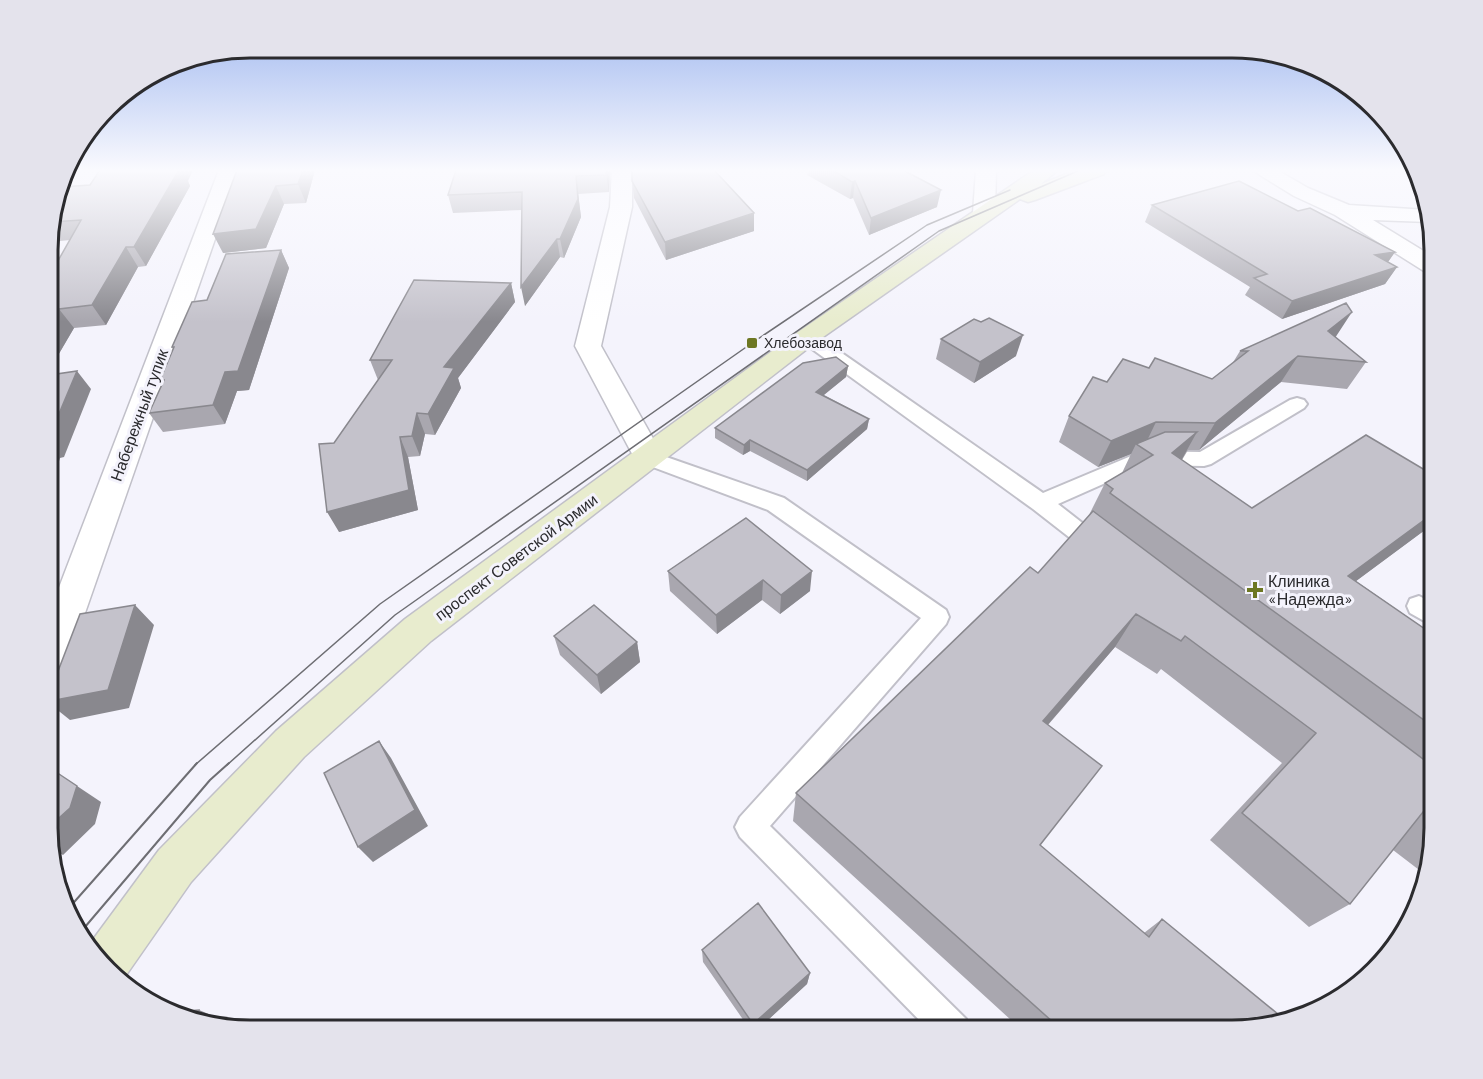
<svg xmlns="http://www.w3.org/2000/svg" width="1483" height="1079" viewBox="0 0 1483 1079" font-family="Barlow,sans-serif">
	<rect width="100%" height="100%" fill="#f4f3fc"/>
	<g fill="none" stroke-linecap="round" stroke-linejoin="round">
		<g stroke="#c1c0c9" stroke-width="4">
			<path id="service" d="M807,332L813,333L1043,493L1143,451L1200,452L1290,400L1297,398L1304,400L1307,404L1304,408L1211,464L1204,466L1146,465L1058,504L1108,543L1111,549L1108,555L1100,558L1092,555L1033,509L801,341L798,337L801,333Z
				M649,451L784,498L946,610L949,617L946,624L770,826L966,1019L971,1031H930L740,837L735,827L740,817L921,618L768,510L642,463L639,458L642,453Z
				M1419,596L1435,604V627L1410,613L1407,606L1410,599Z"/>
		</g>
		<g stroke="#c1c0c9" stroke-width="3">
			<path id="minor" d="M219,170H239L69,659L63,670L50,675V611Z
				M612,170H632V207L601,346L664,458L660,465L649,468L638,465L575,346L610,207Z
				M976,170H996L995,213L992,218L984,219L976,218L973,213Z
				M1252,170H1277L1308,188L1349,205L1427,210L1429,222L1373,220L1435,258V275L1427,273L1335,215L1294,196Z"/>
		</g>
		<g stroke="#c1c0c9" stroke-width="3">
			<path id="secondary" d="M1034,170H1058L1041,184L1077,170H1107L1104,174L1035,200L1028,202L1020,199L816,342L431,641L304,757L191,882L122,981L89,945L159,850L276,731L405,619L798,332Z"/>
		</g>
		<use href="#service" fill="#fff" fill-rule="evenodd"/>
		<use href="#minor" fill="#fff" fill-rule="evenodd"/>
		<use href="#secondary" fill="#e8ecce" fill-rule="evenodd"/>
		<path stroke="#6e6e73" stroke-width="1.5" d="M195,765L380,604L752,343L927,225L1010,190
			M227,765L395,615L939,231L1080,170"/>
		<path stroke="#6e6e73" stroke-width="2" d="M68,909L197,763
			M79,934L210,780L229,763"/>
	</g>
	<path fill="#a9a7af" d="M237,170H315L306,203L284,204L266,248L223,253Z
		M456,170H610L609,192L578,194L581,217L564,258L560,257L525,306L522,210L453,213L448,195Z
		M808,170H903L937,207L869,235L853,198L850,199L807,175Z
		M188,181L190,186L146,266L138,267L106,325L74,328L50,369L70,240L50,242V225L61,187Z
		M632,181L754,231L666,260L634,198Z
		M1152,205L1298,211L1395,252L1388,262L1397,267L1385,284L1282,319L1245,295L1250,287L1145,222Z
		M281,250L289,268L249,390L237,391L225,424L163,432L149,413L162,384L173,349L172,347L207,300Z
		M511,283L515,302L458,378L461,388L435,435L425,434L420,456L408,457L418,510L339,532L334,443L378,380L370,360Z
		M1335,337L1366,362L1347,389L1281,382L1199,450H1188L1182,460L1252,508L1429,527L1356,581L1435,636V841L1427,876L1393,850L1350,904L1309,927L1210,840L1282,763L1161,669L1157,674L1115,647L1048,725L1080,794L1040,845L1144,933L1162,919L1232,1031H1023L793,821L796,793L1038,573L1088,517L1105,483L1122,473L1131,454L1098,467L1059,442L1069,416L1107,382L1149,368L1212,379L1232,364L1240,351Z
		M941,339L1016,356L974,383L936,359Z
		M848,366L846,377L824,395L869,419L867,429L807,481L750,451L743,455L715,438V428Z
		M746,518L810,591L780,614L762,600L717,634L670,591L668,571Z
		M554,636L637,642L640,662L601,694L560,655Z
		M702,950L810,973L807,984L756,1031H751L703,962Z"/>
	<path fill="#89888e" d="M179,170H193L188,181L190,186L146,266L134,247Z
		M303,170H315L306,203L298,184Z
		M607,170H610L609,192L606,175Z
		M576,176L581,217L564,258L560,239Z
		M855,181L853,198L850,199L852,182Z
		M276,186L284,204L266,248L223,253L213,234Z
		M941,190L937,207L869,235L871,218Z
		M754,213V231L666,260L665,242Z
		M557,239L560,257L525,306L521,287Z
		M126,247L138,267L106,325L92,305Z
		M281,250L289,268L249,390L237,391L225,424L213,405L225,372Z
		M1395,252L1383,269L1375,255Z
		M1397,267L1385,284L1282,319L1292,301Z
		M511,283L515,302L458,378L461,388L435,435L428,414L444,367Z
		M59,309L74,328L50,369V324Z
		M1352,312L1335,338L1328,331Z
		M1023,335L1016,356L974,383L980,362Z
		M1298,356L1281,382L1199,450L1215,423Z
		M848,366L846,377L815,402L816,392Z
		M77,371L91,389L64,457L60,458L50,490V435Z
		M417,413L425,434L420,456L412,436Z
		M869,419L867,429L807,481V470Z
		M1156,422L1143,449L1136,444L1131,454L1098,467L1111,441Z
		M1197,432L1177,468L1172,453Z
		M400,437L408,457L418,510L339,532L327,512Z
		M750,440V451L743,455L744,445Z
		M1435,512V521L1429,527L1317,610L1348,576Z
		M812,571L810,591L780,614L781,595Z
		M763,580L762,600L717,634L716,615Z
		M135,605L154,625L129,708L70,720L50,704V701Z
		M1136,614L1115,647L1025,751L1043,721Z
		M637,642L640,662L601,694L597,675Z
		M379,741L391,758L428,826L373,862L358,847Z
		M77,786L101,802L95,824L63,855L50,847V826Z
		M810,973L807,984L756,1031H753V1024Z
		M199,1010L223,1020L220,1027L195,1021Z"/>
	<path fill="#c4c2cb" stroke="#89888e" stroke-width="1.5" d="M100,170H179L134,247H126L92,305L59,309L50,324V275L81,220L51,222L61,187L90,185Z
		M237,170H303L298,184L276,186L256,229L213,234Z
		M456,170H607L606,175L576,176L578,199L560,239H557L521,287L522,192L448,195Z
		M632,170H714L754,213L665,242L632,181Z
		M832,170H903L941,190L871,218L855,181L852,182Z
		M1239,181L1298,211L1310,208L1395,252L1375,255L1397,267L1292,301L1254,278L1267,274L1152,205Z
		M281,250L238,371L225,372L213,405L149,413L164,380H160L174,347H172L192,302L207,300L226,254Z
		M414,280L511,283L444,367L454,368L428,414L417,413L412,436L400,437L409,490L327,512L319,444L334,443L392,360H370Z
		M1346,303L1352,312L1328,331L1366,362L1298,356L1215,423L1156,422L1111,441L1069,416L1093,377L1107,382L1123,359L1149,368L1155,358L1212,379L1248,351H1240Z
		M989,318L1023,335L980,362L941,339L974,319L981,322Z
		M836,357L848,366L816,392L869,419L807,470L750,440L744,445L715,428L803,363Z
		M77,371L50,435V375Z
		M1165,432H1197L1172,453L1252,508L1366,435L1435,476V512L1348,576L1435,636V728L1110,493L1113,489L1105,483L1153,455L1136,444Z
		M1093,511L1435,768V821L1423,812L1350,904L1242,813L1316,733L1185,636L1181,641L1136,614L1043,721L1102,766L1040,845L1149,937L1162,919L1284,1019L1232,1031H1063L796,793L1030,567L1038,573Z
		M746,518L812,571L781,595L763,580L716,615L668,571Z
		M135,605L108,690L50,701V692L80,614Z
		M594,605L637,642L597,675L554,636Z
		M379,741L415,810L358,847L324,773Z
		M50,768L77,786L70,808L50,826Z
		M758,903L810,973L753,1024L702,950Z
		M199,1010L195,1021L174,1016L167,1012Z"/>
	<linearGradient id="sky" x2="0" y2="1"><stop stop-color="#98b2ee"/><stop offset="0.53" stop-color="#fafafe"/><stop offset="1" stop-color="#fafafe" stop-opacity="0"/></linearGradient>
	<rect width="1483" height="322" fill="url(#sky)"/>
	<g fill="#6d7722" stroke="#f4f3fc" stroke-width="2">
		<rect x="746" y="337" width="12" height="12" rx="3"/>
		<path d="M1252 581h6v6h6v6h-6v6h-6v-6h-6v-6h6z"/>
	</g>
	<g text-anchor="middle" stroke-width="6" stroke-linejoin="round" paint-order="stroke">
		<g font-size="14" fill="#2b2b2e" stroke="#f4f3fc" text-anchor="start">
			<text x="764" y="348">Хлебозавод</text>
		</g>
		<g font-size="16" fill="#2b2b2e" stroke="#f4f3fc">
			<text transform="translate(139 415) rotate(-70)" y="6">Набережный тупик</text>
			<text transform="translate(516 557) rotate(-37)" y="6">проспект Советской Армии</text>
		</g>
		<g font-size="16" fill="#2b2b2e" stroke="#f4f3fc" text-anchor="start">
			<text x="1268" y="587">Клиника<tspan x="1268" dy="18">«Надежда»</tspan></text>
		</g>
	</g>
	<path d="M0 0H1483V1079H0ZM250 58H1232A192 192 0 0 1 1424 250V828A192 192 0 0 1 1232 1020H250A192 192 0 0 1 58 828V250A192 192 0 0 1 250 58Z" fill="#e4e3ec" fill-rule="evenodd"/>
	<path fill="none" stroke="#2b2b2e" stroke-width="3" d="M250 58H1232A192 192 0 0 1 1424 250V828A192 192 0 0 1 1232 1020H250A192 192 0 0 1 58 828V250A192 192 0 0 1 250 58Z"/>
</svg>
